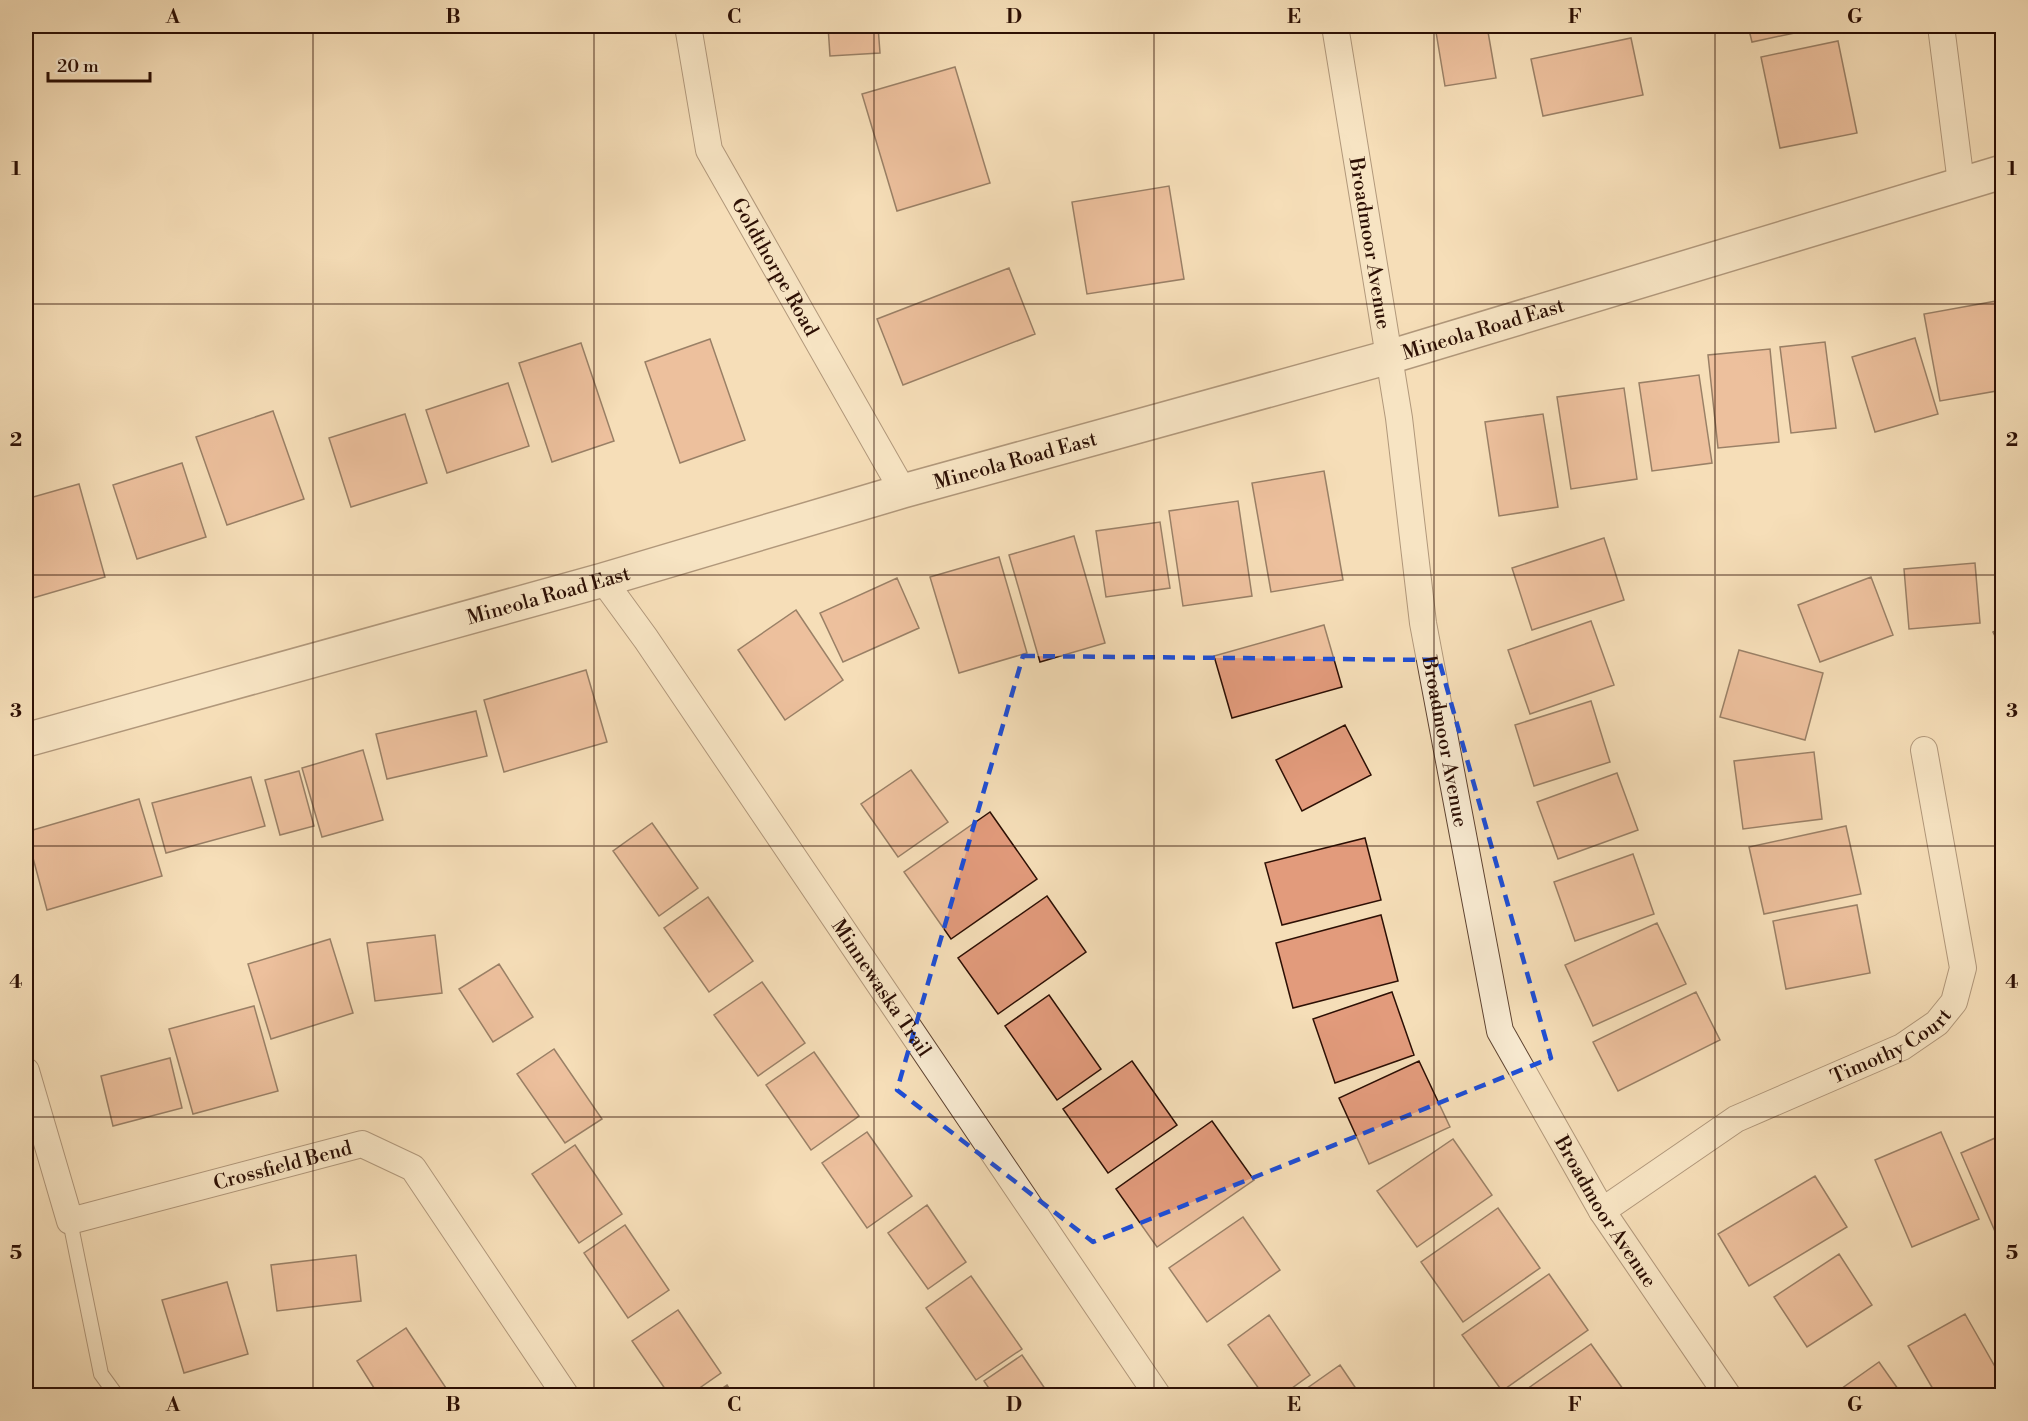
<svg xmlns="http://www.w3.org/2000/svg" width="2028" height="1421" viewBox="0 0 2028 1421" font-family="'Libre Bodoni',serif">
	<rect width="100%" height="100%" fill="#f5deb8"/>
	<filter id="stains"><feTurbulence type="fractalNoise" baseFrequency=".00333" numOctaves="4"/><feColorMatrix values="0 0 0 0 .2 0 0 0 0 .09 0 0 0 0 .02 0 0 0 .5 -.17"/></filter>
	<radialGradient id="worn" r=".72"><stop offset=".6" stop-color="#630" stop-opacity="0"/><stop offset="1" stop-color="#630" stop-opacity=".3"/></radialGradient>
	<path fill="#e29b7c" stroke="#2c0f04" stroke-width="1.5" d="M828,26H878L880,53L830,56Z
		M1435,26H1487L1496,78L1445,86Z
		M1748,26H1828L1752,42Z
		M1631,38L1643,95L1543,116L1531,59Z
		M1838,41L1857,133L1780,148L1761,57Z
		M955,67L990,183L897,211L862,94Z
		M1169,186L1184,279L1087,294L1072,202Z
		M1009,268L1035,334L903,385L877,319Z
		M2002,300V390L1940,401L1924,314Z
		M1915,338L1938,414L1875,432L1852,357Z
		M710,339L745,440L680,463L645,362Z
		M1825,342L1836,428L1791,433L1780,347Z
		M581,343L614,441L552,462L519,363Z
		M1770,349L1779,442L1718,448L1708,355Z
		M1699,375L1712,463L1652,471L1639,383Z
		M508,383L529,446L447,473L426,410Z
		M1624,388L1637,479L1571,489L1557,397Z
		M273,411L304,499L227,525L196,437Z
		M405,414L427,483L351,507L329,438Z
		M1543,414L1558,507L1499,516L1485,422Z
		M182,463L206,537L137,559L113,485Z
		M1324,471L1343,580L1271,592L1252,483Z
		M79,484L105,577L26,600V499Z
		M1238,501L1252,596L1183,606L1169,511Z
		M1160,522L1170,588L1106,597L1096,531Z
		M1074,536L1105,643L1040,662L1009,555Z
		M1604,538L1624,600L1532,630L1512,568Z
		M999,557L1027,653L959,673L930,577Z
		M1975,563L1980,623L1909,629L1904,569Z
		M1871,577L1893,635L1820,662L1798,605Z
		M897,578L919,628L843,662L820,613Z
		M796,610L843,680L785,720L738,650Z
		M1591,621L1614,685L1530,714L1508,650Z
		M1324,625L1342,687L1232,718L1214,656Z
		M2002,627V650L1993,632Z
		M1739,650L1823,673L1805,740L1720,717Z
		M586,670L607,742L504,772L484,700Z
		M1591,701L1610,762L1534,786L1515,725Z
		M476,711L487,756L387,779L376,734Z
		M1345,725L1371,775L1302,811L1276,760Z
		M363,750L383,820L322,837L302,768Z
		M1814,752L1822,819L1743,829L1734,761Z
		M911,770L948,822L898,857L861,804Z
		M299,771L314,826L280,835L265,780Z
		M1617,773L1638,830L1558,859L1537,802Z
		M251,777L265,826L166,853L152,803Z
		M139,799L162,876L47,910L26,832Z
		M990,812L1037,879L951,939L904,872Z
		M652,823L698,888L659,916L613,851Z
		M1846,826L1861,894L1764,914L1749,847Z
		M1365,838L1381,900L1282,925L1265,863Z
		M1633,854L1654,914L1575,941L1554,882Z
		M1047,896L1086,952L998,1014L958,958Z
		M708,897L753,961L709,992L664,928Z
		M1857,905L1870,973L1786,989L1773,921Z
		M1381,915L1398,981L1293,1008L1276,943Z
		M1657,923L1686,984L1593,1026L1565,965Z
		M435,935L442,993L375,1001L367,943Z
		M330,939L353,1013L271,1039L248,964Z
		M499,964L533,1017L493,1042L459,989Z
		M762,982L805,1043L758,1076L714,1015Z
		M1392,992L1414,1055L1335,1083L1313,1019Z
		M1696,992L1720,1040L1618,1091L1593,1042Z
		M1049,995L1101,1069L1057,1100L1005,1026Z
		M254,1006L278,1091L193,1114L169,1029Z
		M554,1049L602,1119L565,1143L517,1074Z
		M814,1052L859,1116L811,1150L766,1085Z
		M170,1058L182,1108L113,1126L101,1076Z
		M1132,1061L1177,1125L1108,1173L1063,1109Z
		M1419,1061L1450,1127L1369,1164L1339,1098Z
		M1212,1121L1254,1180L1157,1247L1116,1189Z
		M867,1132L912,1196L867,1228L822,1163Z
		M1941,1132L1979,1219L1912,1247L1875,1160Z
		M2002,1135V1234L1997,1236L1961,1153Z
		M1453,1139L1492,1195L1417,1247L1377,1191Z
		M575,1145L622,1214L579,1243L532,1174Z
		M1815,1176L1847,1227L1749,1286L1718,1234Z
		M927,1205L966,1262L928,1289L888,1233Z
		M1498,1208L1540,1268L1463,1322L1421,1262Z
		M1243,1217L1280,1270L1207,1322L1169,1268Z
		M625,1225L669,1290L628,1318L584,1253Z
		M1839,1254L1872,1305L1807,1347L1774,1297Z
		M356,1255L361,1301L277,1311L271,1265Z
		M1549,1274L1588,1330L1502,1391L1462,1335Z
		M971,1276L1022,1349L976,1380L926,1308Z
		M227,1282L248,1354L184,1373L162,1300Z
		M678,1310L721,1373L688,1396H670L632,1341Z
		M1965,1314L2002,1379V1396H1937L1908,1346Z
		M1269,1315L1310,1375L1281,1396H1264L1228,1345Z
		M406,1328L450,1394L447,1396H379L357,1361Z
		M1591,1344L1628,1396H1517Z
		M1022,1355L1050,1396H994L984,1381Z
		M1879,1362L1903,1396H1831Z
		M1340,1365L1361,1396H1296Z
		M727,1385L734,1396H711Z"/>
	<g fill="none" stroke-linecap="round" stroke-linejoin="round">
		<g stroke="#5e4331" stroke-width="16">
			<path id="service" d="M70,1221L101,1374L117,1396"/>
		</g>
		<g stroke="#5e4331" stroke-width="28">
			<g id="minor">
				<path id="s1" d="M688,26L709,150L903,491"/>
				<path id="s2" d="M1335,26L1399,418L1423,623L1500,1031L1602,1211L1728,1396"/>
				<path d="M1941,26L1961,183"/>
				<path id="s3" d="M603,580L646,639L1158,1396"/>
				<path id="s4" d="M26,1071L70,1221L362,1144L413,1168L566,1396"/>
				<path id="s5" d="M1602,1211L1736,1119L1902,1047L1937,1023L1954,1002L1963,968L1924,750"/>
			</g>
		</g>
		<g stroke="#5e4331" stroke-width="36">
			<g id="tertiary">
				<path id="s6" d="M26,740L603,580L903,491L1389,357L2002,172"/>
			</g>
		</g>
		<use href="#service" stroke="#f8ead1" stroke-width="14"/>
		<use href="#minor" stroke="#f8ead1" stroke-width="26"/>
		<use href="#tertiary" stroke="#f8ead1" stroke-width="33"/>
	</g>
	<path d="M0 0H2028V1421H0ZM1023,656L1439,660L1551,1058L1093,1242L897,1090Z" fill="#f5deb8" fill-opacity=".55" fill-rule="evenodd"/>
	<path fill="none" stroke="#1d4ed8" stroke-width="4.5" stroke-dasharray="12 8" stroke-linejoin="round" d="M1023,656L1439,660L1551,1058L1093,1242L897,1090Z"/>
	<path fill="none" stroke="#2c0f04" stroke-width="1.5" stroke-opacity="0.55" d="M313,26V1396M594,26V1396M874,26V1396M1154,26V1396M1434,26V1396M1715,26V1396M26,304H2002M26,575H2002M26,846H2002M26,1117H2002"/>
	<g text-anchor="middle" stroke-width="4.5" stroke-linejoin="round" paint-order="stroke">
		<g font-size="20" fill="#2c0f04" stroke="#f8ead1">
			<text dy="7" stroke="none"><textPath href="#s2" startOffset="220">Broadmoor Avenue</textPath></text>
			<text dy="7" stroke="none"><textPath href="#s1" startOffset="260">Goldthorpe Road</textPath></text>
			<text dy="7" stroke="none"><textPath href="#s6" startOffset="1514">Mineola Road East</textPath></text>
			<text dy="7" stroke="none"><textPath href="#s6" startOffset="1028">Mineola Road East</textPath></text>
			<text dy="7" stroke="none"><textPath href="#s6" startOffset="542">Mineola Road East</textPath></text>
			<text dy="7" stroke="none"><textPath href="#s2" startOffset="724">Broadmoor Avenue</textPath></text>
			<text dy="7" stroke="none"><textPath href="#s3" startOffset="494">Minnewaska Trail</textPath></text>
			<text dy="7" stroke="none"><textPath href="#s5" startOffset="334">Timothy Court</textPath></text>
			<text dy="7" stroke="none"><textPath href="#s4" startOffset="376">Crossfield Bend</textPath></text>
			<text dy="7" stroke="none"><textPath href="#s2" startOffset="1228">Broadmoor Avenue</textPath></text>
		</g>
	</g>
	<rect width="2028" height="1421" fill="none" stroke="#f5deb8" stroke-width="66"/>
	<path d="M48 72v9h102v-9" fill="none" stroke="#2c0f04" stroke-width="3"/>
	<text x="57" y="72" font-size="18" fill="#2c0f04" stroke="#f8ead1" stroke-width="4.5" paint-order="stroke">20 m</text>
	<rect x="33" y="33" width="1962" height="1355" fill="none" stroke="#2c0f04" stroke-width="2"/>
	<g font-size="20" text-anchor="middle" font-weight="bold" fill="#2c0f04">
		<text x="173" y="23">A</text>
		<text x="453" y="23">B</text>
		<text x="734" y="23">C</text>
		<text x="1014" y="23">D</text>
		<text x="1294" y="23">E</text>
		<text x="1575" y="23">F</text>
		<text x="1855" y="23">G</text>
		<text x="16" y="175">1</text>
		<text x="2012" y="175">1</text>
		<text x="16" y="446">2</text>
		<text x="2012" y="446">2</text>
		<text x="16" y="717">3</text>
		<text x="2012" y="717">3</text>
		<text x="16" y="988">4</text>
		<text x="2012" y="988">4</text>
		<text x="16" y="1259">5</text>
		<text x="2012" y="1259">5</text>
		<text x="173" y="1411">A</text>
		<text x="453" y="1411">B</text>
		<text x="734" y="1411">C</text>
		<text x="1014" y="1411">D</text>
		<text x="1294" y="1411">E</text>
		<text x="1575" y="1411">F</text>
		<text x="1855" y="1411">G</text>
	</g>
	<rect width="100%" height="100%" filter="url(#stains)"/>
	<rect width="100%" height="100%" fill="url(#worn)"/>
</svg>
